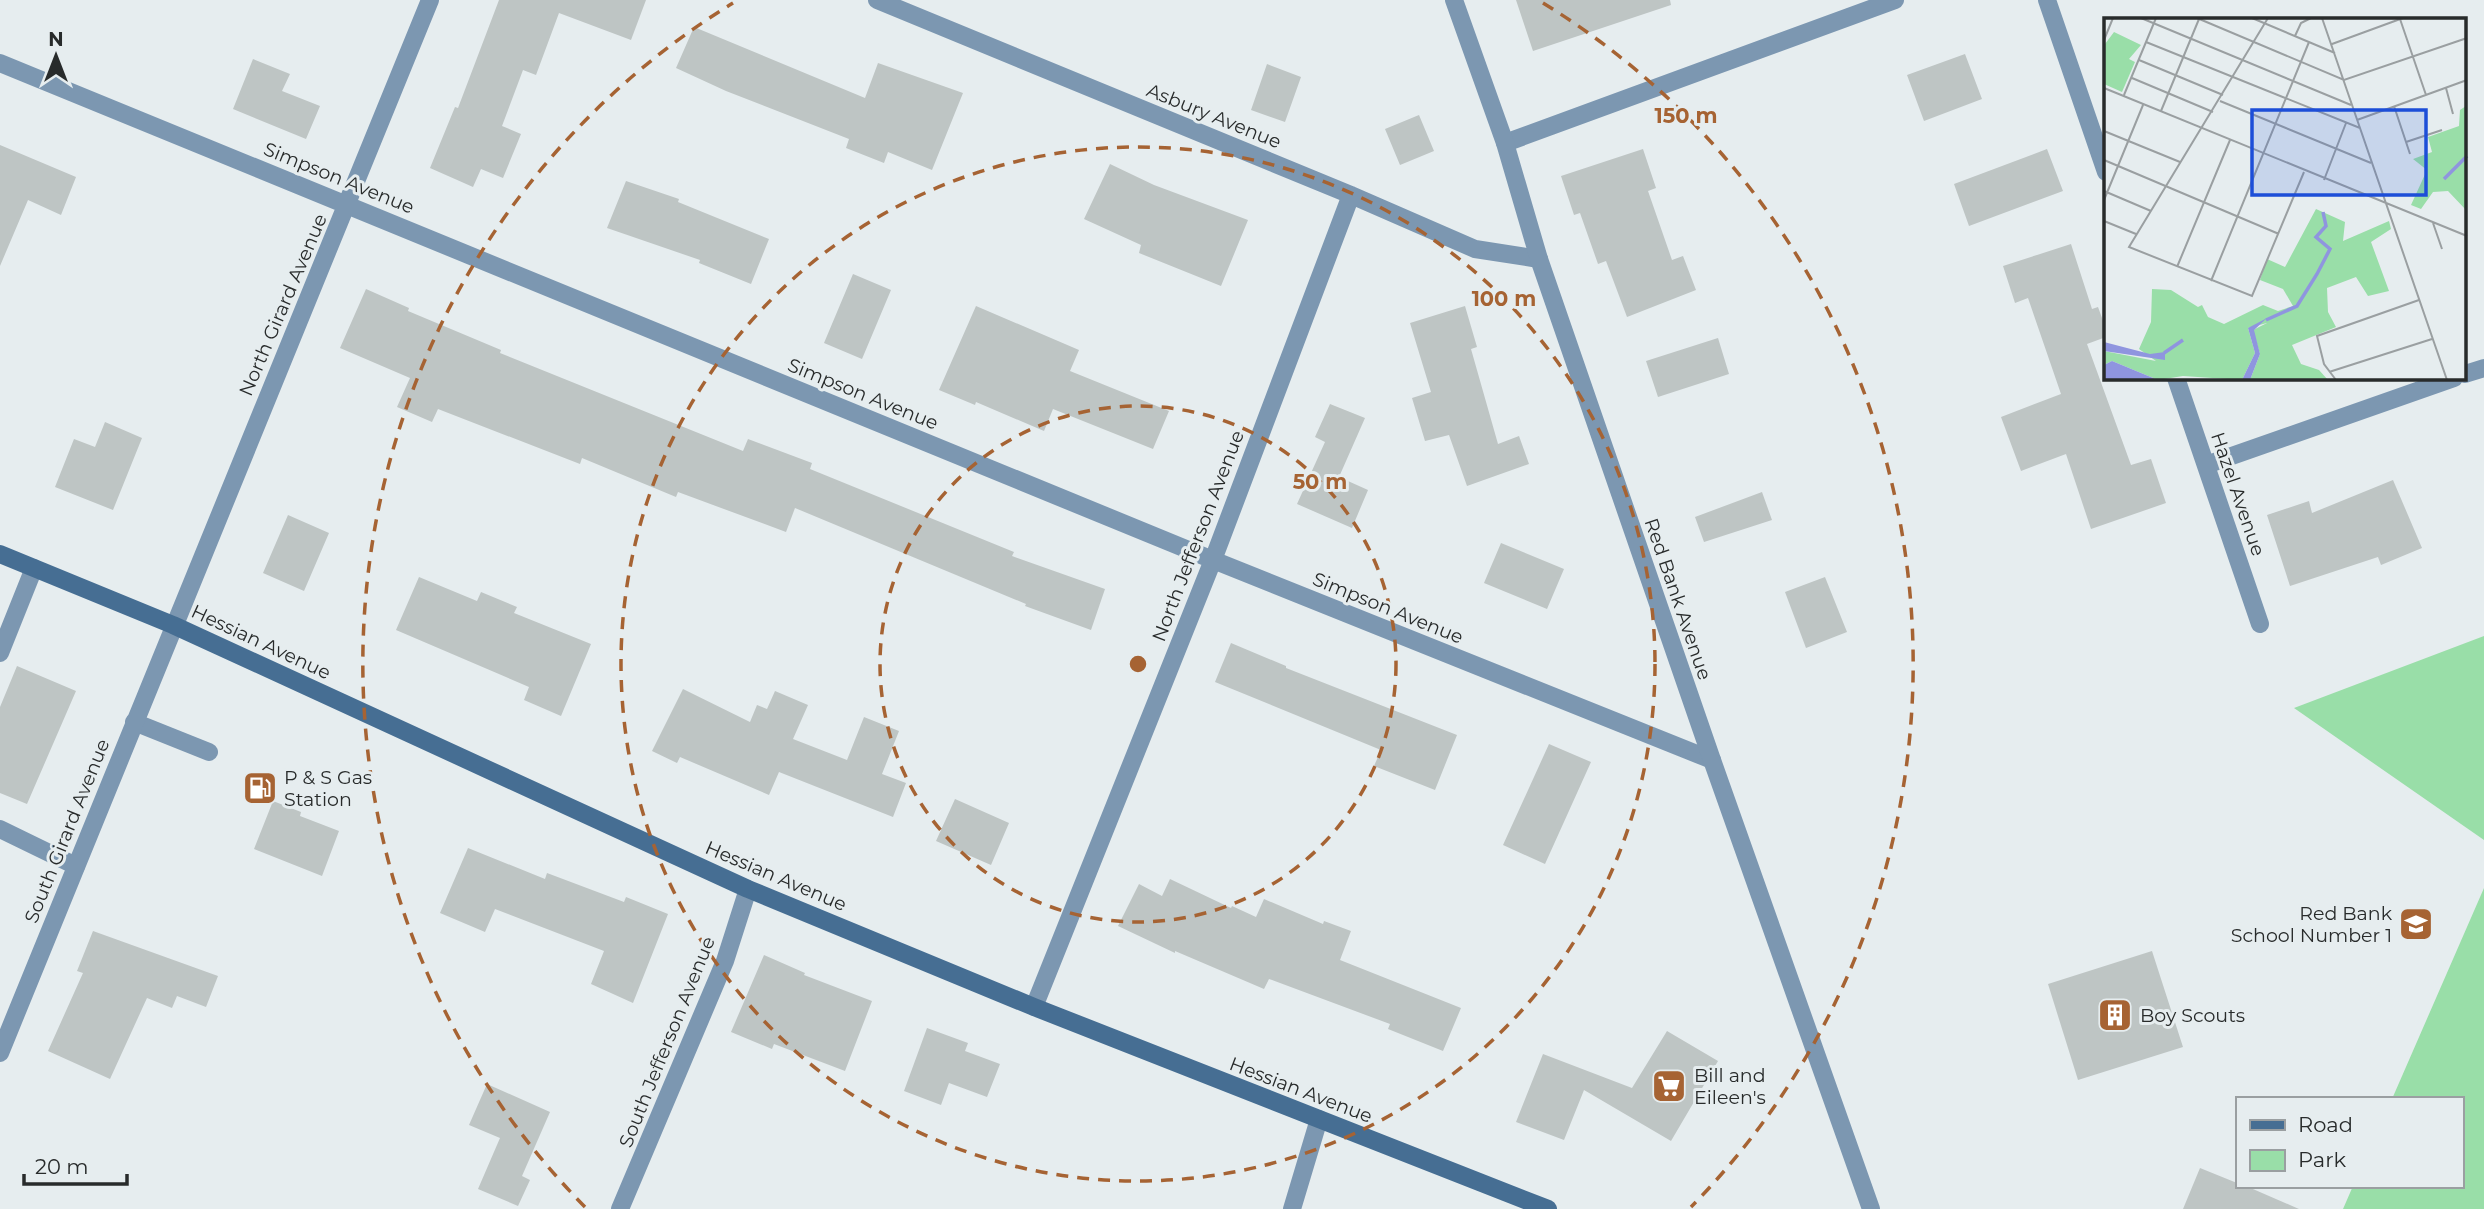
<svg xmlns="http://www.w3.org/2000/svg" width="2484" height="1209" font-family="Montserrat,sans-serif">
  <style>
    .green { fill: #99dea8 }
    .building { fill: #bec5c4 }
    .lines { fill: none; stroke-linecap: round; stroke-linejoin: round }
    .service { stroke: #7c97b1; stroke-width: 18 }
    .minor { stroke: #7c97b1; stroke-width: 18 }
    .tertiary { stroke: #7c97b1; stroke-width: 18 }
    .secondary { stroke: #466e93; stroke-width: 18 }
    .ring { fill: none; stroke: #a66333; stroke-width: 3.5; stroke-dasharray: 12 9 }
    .labels { text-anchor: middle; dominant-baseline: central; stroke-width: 6; stroke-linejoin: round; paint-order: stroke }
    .street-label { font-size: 19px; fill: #282b2b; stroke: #e6edef }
    .poi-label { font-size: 19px; fill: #282b2b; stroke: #e6edef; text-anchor: start }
    .inset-river { fill: none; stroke: #8f95df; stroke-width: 3.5 }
    .inset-road { fill: none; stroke: #9a9fa1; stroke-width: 2 }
    .view { fill: #1d4ed8; fill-opacity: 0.15; stroke: #1d4ed8; stroke-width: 3.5 }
    .inset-edge { fill: none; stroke: #282b2b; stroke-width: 3.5 }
    .centre { fill: #a66333; stroke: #e6edef; stroke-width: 3.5 }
    .ring-label { font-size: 21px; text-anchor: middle; font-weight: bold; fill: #a66333; stroke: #e6edef; stroke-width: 6; stroke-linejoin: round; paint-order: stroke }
  </style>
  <rect width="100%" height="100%" fill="#e6edef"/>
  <path class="green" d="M2484,636V840L2294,708Z
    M2484,888V1209H2343L2353,1186H2461V1099H2392Z"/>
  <path class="building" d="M499,0H646L631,40L559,13L536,75L523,70L502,126L521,134L503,178L481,169L473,187L430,168L455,107L458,108Z
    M1516,0H1670L1671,5L1533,51Z
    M694,27L865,98L878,63L963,93L932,170L888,152L884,163L846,148L849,139L726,91L676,68Z
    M1965,54L1982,99L1924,121L1907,75Z
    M253,59L290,74L282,91L320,106L306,139L233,109Z
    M1267,64L1301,77L1285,122L1251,110Z
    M1419,115L1434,151L1400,165L1385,129Z
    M0,145L76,177L61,215L28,200L0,266Z
    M1643,149L1656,188L1648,191L1672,260L1683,256L1696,290L1627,317L1606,261L1598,264L1580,213L1574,215L1561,176Z
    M2047,149L2063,191L1969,226L1954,184Z
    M1110,164L1154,185L1248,220L1221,286L1139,253L1141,245L1084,219Z
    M626,181L679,199L678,202L769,239L751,284L699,263L700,260L607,228Z
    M2071,244L2092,309L2098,307L2106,329V337L2087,344L2131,465L2151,459L2166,503L2091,529L2066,454L2021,471L2001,417L2061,394L2028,298L2015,303L2003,266Z
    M853,274L891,290L862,359L824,343Z
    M366,289L409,308L408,311L501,350L500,353L743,451L748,439L812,463L810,469L1014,552L1012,556L1105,589L1091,630L1025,606L1026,604L795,508L786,532L678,492L676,497L582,458L580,464L438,409L432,422L397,407L410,378L340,348Z
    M976,306L1079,350L1070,371L1169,411L1153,449L1053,409L1044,431L976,402L975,405L939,390Z
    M1465,306L1477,347L1471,349L1498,444L1519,436L1529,464L1467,486L1449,435L1425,441L1412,398L1431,392L1410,323Z
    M1718,338L1729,374L1658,397L1646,361Z
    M1330,404L1365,418L1339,477L1368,490L1352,528L1297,504L1325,442L1315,437Z
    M105,422L142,438L113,510L55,487L74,439L95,447Z
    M2393,480L2422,548L2381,565L2378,557L2290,586L2267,515L2309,501L2312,513Z
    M1762,492L1772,520L1704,542L1695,517Z
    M288,515L329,533L304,591L263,573Z
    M1501,543L1564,569L1547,609L1484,583Z
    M419,577L477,601L481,592L517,607L514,613L591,644L561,716L524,700L529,687L396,630Z
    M1825,577L1847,632L1806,648L1785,592Z
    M1231,643L1286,666V668L1457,735L1435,790L1374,766L1381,750L1215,682Z
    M17,666L76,691L27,804L0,793V707Z
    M683,689L750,722L757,705L767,709L775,691L808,705L793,739L847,760L864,717L899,731L882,774L906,783L893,817L779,772L769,795L680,757L677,763L652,751Z
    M1549,744L1591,762L1545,864L1503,845Z
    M955,799L1009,823L991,865L936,841Z
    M273,801L301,812L300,816L339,831L322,876L254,849Z
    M468,848L545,879L547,873L624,902L626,897L668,914L633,1003L591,984L604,951L495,909L485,932L440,913Z
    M1170,879L1231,908L1232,906L1256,917L1264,899L1323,924L1324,921L1351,931L1340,960L1461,1008L1443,1051L1388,1029L1390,1024L1269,979L1264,989L1175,951V953L1118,926L1139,884L1162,896Z
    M93,931L218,976L206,1007L177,996L172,1008L147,998L110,1079L48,1051L83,973L77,971Z
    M2152,951L2183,1047L2078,1080L2048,984Z
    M764,955L805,973L804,975L872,1001L845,1071L774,1044L772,1049L731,1032Z
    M927,1028L968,1043L965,1051L1000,1064L987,1097L949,1083L941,1105L904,1091Z
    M1667,1031L1718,1061L1671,1141L1584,1090L1564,1140L1516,1122L1543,1054L1632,1088Z
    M487,1084L550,1112L522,1176L530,1180L518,1206L478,1189L500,1138L469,1125Z
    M2200,1168L2237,1183V1186H2246L2299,1209H2183Z"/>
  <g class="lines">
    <path class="service" d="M0,653L34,568
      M134,722L209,752
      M0,829L76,866
      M1292,1209L1319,1119"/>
    <path class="minor" d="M877,0L1351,195L1475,249L1539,259
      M2047,0L2106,172
      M0,63L1213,560L1712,760
      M1505,143L1895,0
      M2465,374L2484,368
      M2176,378L2260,624
      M2206,465L2454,378
      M1034,1007L1213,560L1351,195
      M0,1053L430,0
      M620,1209L725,961L748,889"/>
    <path class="tertiary" d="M1454,0L1505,143L1539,259L1712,760L1871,1209"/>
    <path class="secondary" d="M0,554L173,625L748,889L1034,1007L1548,1209"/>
  </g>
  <g class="ring">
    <circle cx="1138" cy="664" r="258"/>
    <circle cx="1138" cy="664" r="517"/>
    <path d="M585 1207A775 775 0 0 1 733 3M1543 3A775 775 0 0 1 1691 1207"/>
  </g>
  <defs>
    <g id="fuel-square" transform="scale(1.75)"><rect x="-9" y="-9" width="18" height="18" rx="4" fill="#a66333" stroke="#e6edef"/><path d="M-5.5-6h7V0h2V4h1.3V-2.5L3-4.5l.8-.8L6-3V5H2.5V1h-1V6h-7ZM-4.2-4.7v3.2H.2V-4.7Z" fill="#fff"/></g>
    <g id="school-square" transform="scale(1.75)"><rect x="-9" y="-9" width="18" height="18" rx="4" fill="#a66333" stroke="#e6edef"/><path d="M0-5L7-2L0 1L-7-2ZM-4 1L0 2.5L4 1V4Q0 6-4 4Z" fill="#fff"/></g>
    <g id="building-square" transform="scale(1.75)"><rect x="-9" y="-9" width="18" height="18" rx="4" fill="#a66333" stroke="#e6edef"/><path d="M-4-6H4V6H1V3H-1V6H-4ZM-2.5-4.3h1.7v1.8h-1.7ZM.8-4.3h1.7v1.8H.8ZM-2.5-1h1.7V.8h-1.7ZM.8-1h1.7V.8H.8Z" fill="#fff"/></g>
    <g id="supermarket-square" transform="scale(1.75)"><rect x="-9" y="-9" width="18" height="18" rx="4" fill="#a66333" stroke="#e6edef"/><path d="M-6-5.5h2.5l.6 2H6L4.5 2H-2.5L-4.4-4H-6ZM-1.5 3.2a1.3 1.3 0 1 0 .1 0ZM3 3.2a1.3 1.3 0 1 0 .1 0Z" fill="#fff"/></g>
  </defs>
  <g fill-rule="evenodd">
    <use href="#fuel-square" x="260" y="788"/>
    <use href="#school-square" x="2416" y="924"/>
    <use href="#building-square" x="2115" y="1015"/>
    <use href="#supermarket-square" x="1669" y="1086"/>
  </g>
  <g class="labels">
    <g class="street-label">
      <text transform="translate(1214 116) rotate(22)">Asbury Avenue</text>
      <text transform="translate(339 178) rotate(22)">Simpson Avenue</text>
      <text transform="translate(283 305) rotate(-67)">North Girard Avenue</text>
      <text transform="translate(863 394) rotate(22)">Simpson Avenue</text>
      <text transform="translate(2238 494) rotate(71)">Hazel Avenue</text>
      <text transform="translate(1198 536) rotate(-69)">North Jefferson Avenue</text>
      <text transform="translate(1678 599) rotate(71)">Red Bank Avenue</text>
      <text transform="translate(1388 608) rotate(22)">Simpson Avenue</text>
      <text transform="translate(261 642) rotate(25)">Hessian Avenue</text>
      <text transform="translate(67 831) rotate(-68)">South Girard Avenue</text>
      <text transform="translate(776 876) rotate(23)">Hessian Avenue</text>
      <text transform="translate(667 1042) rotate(-68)">South Jefferson Avenue</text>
      <text transform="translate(1301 1090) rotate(21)">Hessian Avenue</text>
    </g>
    <g class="poi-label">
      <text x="284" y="777">P &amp; S Gas<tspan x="284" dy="22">Station</tspan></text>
      <text x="2392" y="913" text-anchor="end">Red Bank<tspan x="2392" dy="22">School Number 1</tspan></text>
      <text x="2140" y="1015">Boy Scouts</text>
      <text x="1694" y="1075">Bill and<tspan x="1694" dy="22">Eileen's</tspan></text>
    </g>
  </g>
  <g transform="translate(2104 18)">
    <rect width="362" height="362" fill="#e6edef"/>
    <path d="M10,14L37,27L25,41L31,44L18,74L0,66L1,26ZM362,88V192L344,173L329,174L317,191L307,187L323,152L309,141L328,134L324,119L355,108L356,92ZM212,191L241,204L239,223L285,203L287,211L267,224L285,273L264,278L252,259L223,270L224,294L232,309L188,327L197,346L215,352L224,362H146L156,336L149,312L163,305L144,310L151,335L138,362L79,358L54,362L8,343L0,347V333L52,343L35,331L47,304L48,271L67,272L94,289L98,287L104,299L120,306L159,287L174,293L189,288L179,271L156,262L163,241L181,249Z" fill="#99dea8"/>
    <path d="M163,300L150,312L156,336L146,362H138L151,335L144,310ZM0,324L46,336L61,334V342L0,333ZM8,343L54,362H0V347Z" fill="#8f95df"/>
    <path class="inset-river" d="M340,161L363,138M162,302L193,288L213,256L226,231L212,219L222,208L219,194M60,335L79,322"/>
    <path class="inset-road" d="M37,0L247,87M93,0L240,62L363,20M148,0L231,35M164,0L25,229L148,278L200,154M218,0L343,362M296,1L322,77M191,18L197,5L207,0M0,22L9,0M42,24L256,110M228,26L299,0M35,42L119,77M28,60L109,94M0,70L363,218M342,70L349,96M20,77L52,0M116,83L267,145M290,88L306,136M57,93L95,1M253,102L363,62M0,113L76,144M302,124L338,112M0,142L175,216M220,162L242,105M0,173L47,193M0,182L39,87M0,203L32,216M329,205L338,231M73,249L126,122M107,263L205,24M225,354L328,321M232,362L220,346L213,318L315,282"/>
    <path class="view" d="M148,92H322V177H148Z"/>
    <rect width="362" height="362" class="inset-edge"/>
  </g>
  <circle cx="1138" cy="664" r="10" class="centre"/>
  <g class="ring-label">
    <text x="1686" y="123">150 m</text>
    <text x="1504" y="306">100 m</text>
    <text x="1320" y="489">50 m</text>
  </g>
  <rect x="2236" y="1097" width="228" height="91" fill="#e6edef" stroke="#9a9fa1" stroke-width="2"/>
  <rect x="2250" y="1120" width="35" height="10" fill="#466e93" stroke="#9a9fa1" stroke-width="2"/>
  <text x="2298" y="1132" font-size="21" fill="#282b2b">Road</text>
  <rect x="2250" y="1150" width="35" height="21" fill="#99dea8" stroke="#9a9fa1" stroke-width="2"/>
  <text x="2298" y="1167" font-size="21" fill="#282b2b">Park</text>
  <g transform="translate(56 56)" stroke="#e6edef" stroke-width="5" paint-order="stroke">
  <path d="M0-5L12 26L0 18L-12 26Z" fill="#282b2b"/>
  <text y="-10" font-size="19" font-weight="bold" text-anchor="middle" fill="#282b2b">N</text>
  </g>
  <path d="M24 1174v10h103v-10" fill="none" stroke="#282b2b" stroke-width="3.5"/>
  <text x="35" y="1174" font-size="21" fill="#282b2b" stroke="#e6edef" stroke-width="5" paint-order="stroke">20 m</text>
</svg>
